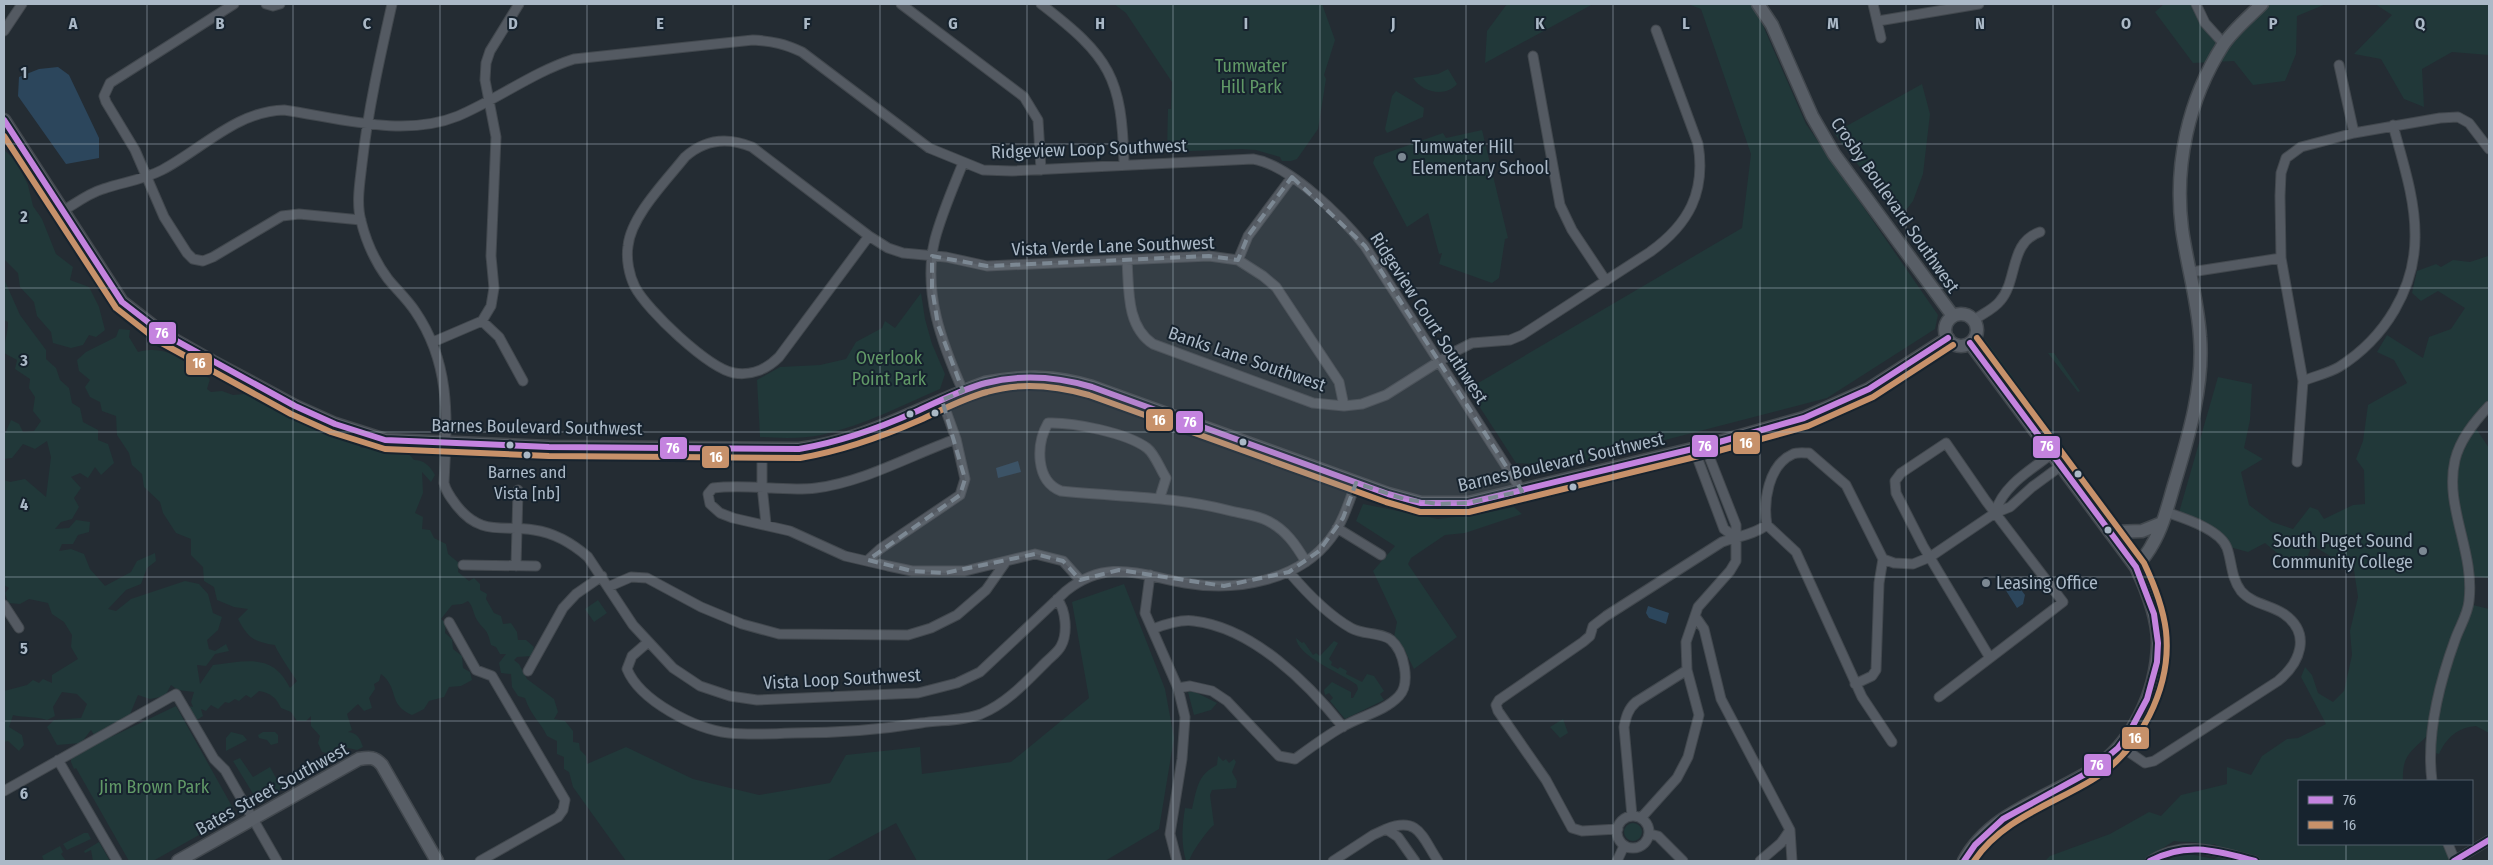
<svg xmlns="http://www.w3.org/2000/svg" width="2493" height="865" font-family="'Fira Sans Condensed',sans-serif">
  <style>
    .green { fill: #213839 }
    .water { fill: #2c465c }
    .lines { fill: none; stroke-linecap: round; stroke-linejoin: round }
    .street-casing { stroke: #42484e; stroke-width: 11 }
    .secondary-casing { stroke: #42484e; stroke-width: 15 }
    .street { stroke: #545a62; stroke-width: 9 }
    .secondary { stroke: #585e66; stroke-width: 12 }
    .bus-1-casing { stroke: #17232e; stroke-width: 10 }
    .bus-2-casing { stroke: #17232e; stroke-width: 10 }
    .bus-1 { stroke: #c483df; stroke-width: 6 }
    .bus-2 { stroke: #c7916a; stroke-width: 6 }
    .marked { fill: #7c8893; fill-opacity: 0.2; stroke: #7c8893; stroke-width: 4; stroke-dasharray: 10 6; stroke-linejoin: round }
    .grid { fill: none; stroke: #abb9c7; stroke-width: 1; stroke-opacity: 0.55 }
    .poi-dot { fill: #7c8893; stroke: #17232e; stroke-width: 2 }
    .bus-dot { fill: #abb9c7; stroke: #17232e; stroke-width: 2 }
    .labels { text-anchor: middle; dominant-baseline: central; stroke-width: 4; stroke-linejoin: round; paint-order: stroke }
    .bus-label { font-size: 17px; fill: #abb9c7; stroke: #17232e }
    .park-label { font-size: 18px; fill: #619967; stroke: #17232e }
    .poi-label { font-size: 18px; fill: #abb9c7; stroke: #17232e; text-anchor: start }
    .street-label { font-size: 18px; fill: #abb9c7; stroke: #17232e }
    .grid-label { font-size: 16px; text-anchor: middle; font-weight: bold; fill: #abb9c7; stroke: #17232e; stroke-width: 4; stroke-linejoin: round; paint-order: stroke }
    .line-badge { stroke: #17232e; stroke-width: 2 }
    .badge-label { font-size: 14px; text-anchor: middle; font-weight: bold; fill: #fff }
  </style>
  <rect width="100%" height="100%" fill="#242c33"/>
  <path class="green" d="M1114,4H1322L1335,40L1324,75L1326,79L1318,129L1297,159L1291,161H1282L1280,157L1256,150L1242,149L1167,152L1168,109H1171L1172,82L1126,13Z
    M1507,4H1593L1485,63L1487,31Z
    M1688,4L1754,5L1806,124L1938,315L1935,329L1827,398L1549,470L1537,464L1516,463L1468,389L1742,228L1751,154L1701,9Z
    M2164,4H2196L2224,43L2262,4H2326L2297,16L2296,54L2285,81L2253,85L2234,61L2193,63L2155,12Z
    M2375,4H2489V55L2452,52L2422,69L2424,107L2404,99L2381,59L2354,54L2392,15Z
    M1448,69L1457,84C1445,98 1422,92 1413,78L1438,74Z
    M1922,84L1930,114L1923,174L1913,201L1899,219L1834,133Z
    M1396,91L1424,108L1423,117L1387,133L1385,129L1392,96Z
    M1482,130L1508,238L1505,239L1499,278L1492,283L1439,264L1442,253L1439,254L1428,213L1407,227L1373,163L1375,157L1443,133L1446,138Z
    M4,150L16,161L28,185L33,206L42,219L56,254L73,267L70,280L89,287L99,307L105,330L96,337L89,335L83,345L71,348L53,343L51,332L37,316L34,302L20,287L18,273L4,259Z
    M2489,247V406L2473,424L2489,448V578L2471,576L2469,604L2489,609V733L2476,726C2457,728 2447,737 2439,754L2425,750L2426,737C2409,753 2402,757 2403,781H2299V844H2448L2455,861H2167L2180,852L2214,859L2225,854L2215,844L2208,846C2197,840 2186,843 2174,841L2142,861H2045L2050,856L2110,834L2149,812L2161,816L2181,795L2227,784V767L2251,775L2262,756L2287,739L2298,738L2326,724L2301,677L2305,667L2312,675L2318,693L2333,702L2344,691L2352,655L2350,631L2358,597L2352,557L2330,556L2312,545L2307,558L2282,557L2265,543L2248,552L2226,546L2219,536L2178,516L2218,377L2252,384L2250,420L2244,448L2263,459L2241,472L2249,505L2272,522L2293,529L2310,507L2318,510L2324,519L2353,505L2365,504L2364,470L2356,459L2363,441L2368,405L2407,383L2394,360L2377,352L2387,335L2423,358L2429,337L2451,329L2465,308L2438,291L2421,301L2412,293L2417,271L2436,264L2441,267L2453,260L2470,262L2488,256Z
    M4,279L20,315L46,350V359L56,368L60,380L69,388L72,403L80,408L83,422L98,430V440L108,444L114,463L101,475L95,467L88,478L80,473L71,477L81,488L74,498L79,507L72,519L61,522L55,529L69,528L76,520L90,522L89,532L78,535L73,544H62L59,551L71,549L84,554L90,569L105,586L131,572L137,561L155,553L156,561L147,568L141,584L126,590L108,609L116,611L131,599L185,581L199,584L208,594L213,613L222,617L218,630L207,640L209,649L215,651L226,644L229,651L215,654L206,666L197,665L200,684L213,665C248,661 273,653 290,688L297,681C293,675 276,650 275,645C254,642 248,638 238,619L248,609L234,607L217,600L214,587L204,581L203,567L191,555V539L176,533L163,513L160,502L144,487L142,474L132,465L129,453L117,435L116,416L102,411L100,402L90,397L85,387L90,380L79,371L77,360L86,352L116,337L119,329L130,330L129,337L138,352C171,344 183,363 210,379L207,389L211,392L222,391L233,395L256,393C266,400 276,401 285,409H297L304,416L310,428L327,429L338,436L352,435L361,448L375,447L389,453L397,449L409,454L414,460C424,460 430,466 435,475L431,482L422,472L423,493L415,513L423,517L422,529L430,530L434,538L446,544L448,554L459,563L458,572L469,581L474,578L480,584V590L487,594L486,599L494,613L501,616L503,624L511,623L517,632L518,640H526L534,647L532,656L517,657L514,660L519,664L527,679L554,699L558,712L554,719L565,721L573,731V742L579,743L580,750L586,756L587,764L626,747L693,779L759,795L830,783L846,755L920,747L922,774L1011,762L1089,698L1072,602L1124,584L1165,689L1174,738L1159,829L1105,861H917L896,823L826,861H626L573,787L569,772L564,769V757L557,754V741L547,736C540,721 531,716 525,698L518,696L512,687L511,674L501,673L499,663L506,654H500L496,647L491,645C487,627 485,632 477,620C473,613 473,606 468,601L462,604L452,605L441,619L446,623L445,633L452,639L453,649L462,656L463,668L470,672L472,680L461,686L449,687L444,697L429,701L424,709L412,715C387,704 400,689 381,674L379,681L374,684L375,689L369,698L372,708L364,711L358,704L347,714L352,730L348,732C357,733 360,738 363,747L357,750L339,746L337,752L331,754L322,752L318,743L320,736L311,726V716L306,721H297L291,712L281,708C276,697 270,693 259,691L251,698L246,695L239,701L235,699L229,703L225,702L218,709L211,705L206,711L201,709L203,716L194,722L188,715L189,706L193,707L191,702L194,692L178,690L171,685L165,696L150,699L138,695L126,724H116L111,737L176,706L234,810L231,817L153,861H129L76,768L74,769L71,762V757L99,743L91,730L81,743L57,745L47,727L54,720L81,718L87,704L77,694L62,692L53,707L55,716L47,720C35,716 25,718 13,715L9,727L22,735L24,745L19,751L8,741L4,742V691L27,685L33,680L39,683L43,679L52,683V675L78,659L71,647L72,635L64,622L52,614L48,603L29,599L20,604L8,603L5,593L9,588L4,585V480L10,482L25,479L46,497L51,457L47,441L35,449L23,444L12,458L4,459V436L11,420L19,424L23,432L34,431L41,421L33,411L35,397L29,388L30,379L15,369L17,360L4,353C4,342 8,333 8,322L4,320Z
    M921,293L925,319L932,344L945,374L940,389C902,405 863,426 821,435C801,439 780,438 760,437L757,380L780,367L820,365L846,359L856,342L882,328L885,321L895,328Z
    M1985,339L2071,456L2063,448L1985,343Z
    M2054,353L2080,391L2078,392L2048,353Z
    M1363,504L1438,519L1480,514L1514,507L1522,514L1465,533L1445,535L1411,558L1408,564L1457,637L1414,669L1404,649L1394,637L1397,622L1373,571L1395,546L1356,521Z
    M598,600L607,613L594,622L585,609Z
    M1296,638L1302,643L1304,642L1313,655L1316,653L1320,656L1334,641L1338,643L1329,659L1332,662L1331,665L1338,669L1340,667L1347,671L1346,674L1362,682L1367,674L1374,676L1384,691L1380,694L1384,700L1345,719L1330,701L1333,698L1329,693L1325,695L1324,690L1332,682L1351,692V698H1353L1358,689L1357,685C1343,674 1297,656 1296,638Z
    M1193,691L1217,703L1211,710L1194,715L1188,692Z
    M1563,719L1568,733L1560,738L1550,727Z
    M231,732L243,735L247,740L226,751V738Z
    M263,732H275L278,735V743L271,745L267,740L259,738L258,735Z
    M1218,756L1223,761L1226,759L1229,763L1234,759L1236,762L1232,772L1237,781L1236,788L1212,790L1210,795L1214,825C1208,829 1192,852 1190,859L1186,861C1181,843 1182,827 1185,808L1192,809C1197,789 1197,775 1217,765Z
    M240,758L253,777L270,767L276,778H281L286,787L262,800H257L233,761Z
    M1624 832a9 9 0 1 1 18 0a9 9 0 1 1-18 0Z
    M84,833H88L91,839L67,850L63,844Z
    M99,842L110,861H93L91,850L85,853L84,851Z
    M60,846L63,852L61,854L66,861H44L42,856Z"/>
  <path class="water" d="M58,67L69,75L99,138V158L66,164L18,96L19,77L39,69Z
    M1018,461L1021,472L998,478L996,468Z
    M2010,586L2019,587L2025,595L2023,604L2017,608L2005,589Z
    M1648,606L1669,613L1666,624L1649,618L1646,613Z"/>
  <g class="lines">
    <g class="street-casing">
      <path id="street" d="M234,4L110,83L104,96L106,102L135,150L164,217L187,253L193,259L203,261L213,257L282,216L299,214L361,220
        M266,4L273,6L280,4
        M392,4C380,57 368,110 362,164C360,182 356,203 361,221C366,241 376,263 388,279C397,290 407,299 415,311C452,365 447,420 444,483C446,492 451,498 457,506C481,536 501,525 534,530C555,533 572,543 588,557L633,625L673,668L700,686L730,696L757,700L918,693L957,683L980,672L1066,591C1108,558 1139,575 1185,583C1236,592 1299,581 1331,538C1343,522 1349,502 1356,483
        M901,4L1024,97L1038,120L1041,170
        M1041,4C1110,57 1122,77 1124,164
        M1873,4L1881,38
        M2196,4L2205,23L2224,44
        M1878,21L1979,4
        M4,31L22,4
        M1533,56L1560,205L1572,230L1606,281
        M2339,65L2354,133
        M963,163C953,188 942,213 935,239C922,291 942,344 963,391
        M63,211C76,203 89,193 103,189C123,182 143,180 162,170C202,149 237,111 284,110C339,118 404,138 458,116C498,99 533,72 574,59L753,40C772,41 785,44 802,52L929,148L983,170L1012,171L1253,159C1290,165 1342,217 1365,246L1522,491
        M869,236L779,357C767,369 751,376 734,373C708,368 647,310 635,287C629,275 626,259 628,246C631,216 666,181 685,157C705,139 728,137 752,147L869,236L888,248L903,253L946,257L987,266L1209,256L1238,260L1263,276L1276,287L1339,382L1344,406
        M1127,260C1129,289 1126,326 1153,344L1313,403L1344,406L1362,404L1386,395L1454,352L1472,343L1510,340L1522,335L1650,252C1689,224 1706,192 1698,144L1656,30
        M1238,260L1248,236L1292,177
        M2191,272L2281,258
        M1974,320C1982,314 1994,309 2000,301C2018,281 2009,242 2040,232
        M482,321L499,337L523,381
        M433,342L482,321L491,306L494,288L491,256L496,137L485,80L486,63L490,51L519,4
        M2303,381C2315,376 2329,373 2339,367C2385,338 2416,288 2415,234C2415,197 2402,160 2393,125
        M956,439C911,455 864,482 816,488C782,492 748,483 713,488L708,494L710,504L720,513L733,518L790,531L845,556L888,566L912,571H965L1035,554L1063,561L1080,580
        M762,449V486L766,524
        M1694,449L1724,529L1735,537
        M2297,462L2303,381L2281,258L2280,196L2281,173L2286,158L2301,147L2354,133L2440,118L2458,117L2469,123L2489,149
        M1160,497L1166,478C1160,469 1155,454 1147,448C1127,433 1073,422 1048,423C1036,444 1035,481 1061,491C1118,497 1175,496 1231,511C1243,514 1257,515 1268,521C1286,530 1296,545 1306,562
        M1995,513C2003,485 2031,470 2053,453
        M1767,525C1763,502 1768,465 1793,454C1797,452 1805,453 1809,453L1846,485L1883,559L1894,563L1913,564L1930,557L1995,513L2010,507L2032,487L2062,465
        M1337,528L1381,555
        M868,560L880,549L960,495L965,479L956,439L942,400
        M463,565L536,566
        M516,566L518,490
        M1150,575L1145,613L1178,688L1185,717L1182,759L1170,834L1177,861
        M608,587L631,577L647,578L701,607L742,624L779,634L908,635L931,628L957,615L986,590L1005,563
        M4,605L19,628
        M1695,616L1704,629L1721,699L1790,830L1792,861
        M449,622L476,670L492,676L565,800L563,810L558,817L480,861
        M1153,629C1166,624 1181,619 1194,621C1253,628 1308,683 1343,727
        M647,643L632,656L627,669C640,701 695,729 729,733C750,735 772,734 793,733C837,733 879,730 921,723C941,720 963,721 981,714C1007,703 1026,682 1046,662C1051,657 1058,652 1061,646C1068,633 1066,610 1057,599
        M528,671L563,608L576,594L602,576
        M1855,684L1872,676L1876,670L1879,583L1883,559
        M1178,688L1190,686L1212,691L1227,701L1279,756L1295,759C1310,748 1326,736 1342,727C1360,716 1384,712 1399,696C1411,683 1404,651 1391,640C1381,632 1363,635 1351,628C1328,615 1306,592 1289,572
        M1939,697L2063,602L1986,501L1946,443L1901,473L1895,481L1896,493L1923,546L1990,658
        M2120,746L2145,763L2154,761L2278,681C2300,663 2312,634 2284,614C2271,605 2252,604 2241,591C2231,578 2232,562 2227,548C2220,529 2183,518 2166,512
        M58,760L117,861
        M2432,781C2426,735 2439,684 2455,640C2459,628 2468,614 2469,601C2475,551 2444,507 2455,460C2460,439 2475,421 2489,406
        M4,791L176,694L214,759L225,770L277,861
        M1617 832a16 16 0 1 1 32 0a16 16 0 1 1-32 0Z
        M1632,816L1624,727C1626,717 1628,709 1636,702L1687,670
        M1641,818L1677,778L1688,757L1699,715L1687,670L1686,642L1698,607L1730,571L1736,561V525L1705,446
        M1618,829L1582,831L1572,828L1546,780L1498,711L1496,705L1499,700L1583,642L1590,636L1593,626L1606,616L1722,542C1738,536 1753,535 1767,525L1796,552L1862,697L1892,742
        M1650,834L1658,836L1683,861
        M2448,844L2455,861
        M1333,861L1373,835L1386,829
        M1415,861L1398,837L1386,829C1419,816 1422,837 1438,861
        M1617,861L1624,846
        M1760,861L1781,843L1790,830
        M2150,861C2184,838 2219,852 2255,861
        M2454,861L2489,840"/>
    </g>
    <g class="secondary-casing">
      <path id="secondary" d="M1758,4L1772,25L1812,116L1834,154L1953,316
        M4,120L122,302L162,333L213,362L295,406L335,424L385,440L549,447L799,449C866,441 923,405 985,383C1023,376 1055,375 1092,387L1388,494L1421,503H1468L1705,446L1804,418L1869,389L1948,338
        M1945 330a16 16 0 1 1 32 0a16 16 0 1 1-32 0Z
        M2112,532L2142,531L2162,523
        M2136,567C2142,560 2148,553 2152,545C2163,527 2168,505 2174,485C2188,438 2204,387 2200,337C2198,301 2187,265 2182,229C2174,165 2188,100 2223,45C2233,30 2249,17 2262,4
        M178,861L359,759C370,757 375,757 382,765L437,861
        M1964,861C1989,814 2045,799 2089,772C2132,746 2157,693 2158,643C2158,617 2147,590 2136,567L1970,343"/>
    </g>
    <use href="#street" class="street"/>
    <use href="#secondary" class="secondary"/>
    <g class="bus-1-casing">
      <path id="bus-1" d="M4,120L122,302L162,333L295,406L335,424L385,440L549,447L799,449C840,442 877,429 915,412C938,402 962,389 986,383C1021,374 1058,377 1092,387L1388,494L1421,503H1468L1705,446L1804,418L1869,389L1948,338
        M1964,861L1975,845L2003,819L2089,772L2118,748L2129,733L2147,699L2157,662L2158,643L2154,614L2136,567L1970,343
        M2150,861C2187,841 2217,851 2255,861
        M2454,861L2489,840"/>
    </g>
    <g class="bus-2-casing">
      <path id="bus-2" d="M4,136L116,308L158,341L291,414L331,432L385,449L549,456L800,458C842,451 881,437 920,420C942,410 964,398 987,392C1020,382 1057,386 1089,395L1386,502L1420,512H1469L1707,454L1808,426L1873,397L1953,345
        M1974,861C2002,819 2051,805 2092,780C2140,751 2172,687 2166,631C2163,607 2154,584 2144,563L1977,338"/>
    </g>
    <use href="#bus-1" class="bus-1"/>
    <use href="#bus-2" class="bus-2"/>
  </g>
  <path class="marked" d="M1292,177L1365,246L1522,491L1468,503L1438,504L1404,499L1356,483L1343,518L1319,551L1289,572L1224,586L1119,570L1080,580L1063,561L1035,554L945,573L912,571L868,560L960,495L965,479L942,400L963,391L938,325L932,288V256L987,266L1209,256L1238,260L1248,236Z"/>
  <path class="grid" d="M147,4V861M293,4V861M440,4V861M587,4V861M733,4V861M880,4V861M1027,4V861M1173,4V861M1320,4V861M1466,4V861M1613,4V861M1760,4V861M1906,4V861M2053,4V861M2200,4V861M2346,4V781M4,144H2489M4,288H2489M4,432H2489M4,577H2489M4,721H2489M2346,844V861"/>
  <g class="poi-dot">
    <circle cx="1402" cy="157" r="5"/>
    <circle cx="2423" cy="551" r="5"/>
    <circle cx="1986" cy="583" r="5"/>
  </g>
  <g class="bus-dot">
    <circle cx="935" cy="413" r="4.5"/>
    <circle cx="910" cy="414" r="4.5"/>
    <circle cx="1243" cy="442" r="4.5"/>
    <circle cx="510" cy="445" r="4.5"/>
    <circle cx="527" cy="455" r="4.5"/>
    <circle cx="2078" cy="474" r="4.5"/>
    <circle cx="1573" cy="487" r="4.5"/>
    <circle cx="2108" cy="530" r="4.5"/>
  </g>
  <g class="labels">
    <g class="bus-label">
      <text x="527" y="472">Barnes and<tspan x="527" dy="21">Vista [nb]</tspan></text>
    </g>
    <g class="park-label">
      <text x="1251" y="66">Tumwater<tspan x="1251" dy="21">Hill Park</tspan></text>
      <text x="889" y="358">Overlook<tspan x="889" dy="21">Point Park</tspan></text>
      <text x="154" y="787">Jim Brown Park</text>
    </g>
    <g class="poi-label">
      <text x="1412" y="147">Tumwater Hill<tspan x="1412" dy="21">Elementary School</tspan></text>
      <text x="2413" y="541" text-anchor="end">South Puget Sound<tspan x="2413" dy="21">Community College</tspan></text>
      <text x="1996" y="583">Leasing Office</text>
    </g>
    <g class="street-label">
      <text transform="translate(1089 149) rotate(-2)">Ridgeview Loop Southwest</text>
      <text transform="translate(1895 205) rotate(55)">Crosby Boulevard Southwest</text>
      <text transform="translate(1113 246) rotate(-2)">Vista Verde Lane Southwest</text>
      <text transform="translate(1429 318) rotate(57)">Ridgeview Court Southwest</text>
      <text transform="translate(1247 359) rotate(19)">Banks Lane Southwest</text>
      <text transform="translate(537 427) rotate(1)">Barnes Boulevard Southwest</text>
      <text transform="translate(1561 462) rotate(-13)">Barnes Boulevard Southwest</text>
      <text transform="translate(842 679) rotate(-3)">Vista Loop Southwest</text>
      <text transform="translate(272 789) rotate(-29)">Bates Street Southwest</text>
    </g>
  </g>
  <g class="grid-label">
    <text x="73" y="29">A</text>
    <text x="220" y="29">B</text>
    <text x="367" y="29">C</text>
    <text x="513" y="29">D</text>
    <text x="660" y="29">E</text>
    <text x="807" y="29">F</text>
    <text x="953" y="29">G</text>
    <text x="1100" y="29">H</text>
    <text x="1246" y="29">I</text>
    <text x="1393" y="29">J</text>
    <text x="1540" y="29">K</text>
    <text x="1686" y="29">L</text>
    <text x="1833" y="29">M</text>
    <text x="1980" y="29">N</text>
    <text x="2126" y="29">O</text>
    <text x="2273" y="29">P</text>
    <text x="2420" y="29">Q</text>
    <text x="24" y="78">1</text>
    <text x="24" y="222">2</text>
    <text x="24" y="366">3</text>
    <text x="24" y="510">4</text>
    <text x="24" y="654">5</text>
    <text x="24" y="799">6</text>
  </g>
  <g class="line-badge">
    <rect x="148" y="321" width="29" height="24" rx="5" fill="#c483df"/>
    <rect x="185" y="352" width="28" height="24" rx="5" fill="#c7916a"/>
    <rect x="1145" y="408" width="29" height="24" rx="5" fill="#c7916a"/>
    <rect x="1175" y="410" width="29" height="24" rx="5" fill="#c483df"/>
    <rect x="1732" y="431" width="29" height="24" rx="5" fill="#c7916a"/>
    <rect x="1691" y="434" width="28" height="24" rx="5" fill="#c483df"/>
    <rect x="2032" y="435" width="29" height="24" rx="5" fill="#c483df"/>
    <rect x="659" y="436" width="29" height="24" rx="5" fill="#c483df"/>
    <rect x="701" y="445" width="29" height="24" rx="5" fill="#c7916a"/>
    <rect x="2121" y="726" width="29" height="24" rx="5" fill="#c7916a"/>
    <rect x="2083" y="753" width="29" height="24" rx="5" fill="#c483df"/>
  </g>
  <g class="badge-label">
    <text x="162" y="338">76</text>
    <text x="199" y="368">16</text>
    <text x="1159" y="425">16</text>
    <text x="1190" y="427">76</text>
    <text x="1746" y="448">16</text>
    <text x="1705" y="451">76</text>
    <text x="2047" y="451">76</text>
    <text x="673" y="453">76</text>
    <text x="716" y="462">16</text>
    <text x="2135" y="743">16</text>
    <text x="2097" y="770">76</text>
  </g>
  <rect width="2493" height="865" fill="none" stroke="#abb9c7" stroke-width="10"/>
  <rect x="2298" y="780" width="175" height="65" fill="#17232e" stroke="#525f6b"/>
  <rect x="2308" y="796" width="25" height="8" fill="#c483df" stroke="#525f6b"/>
  <text x="2343" y="805" font-size="15" fill="#abb9c7">76</text>
  <rect x="2308" y="821" width="25" height="8" fill="#c7916a" stroke="#525f6b"/>
  <text x="2343" y="830" font-size="15" fill="#abb9c7">16</text>
</svg>
